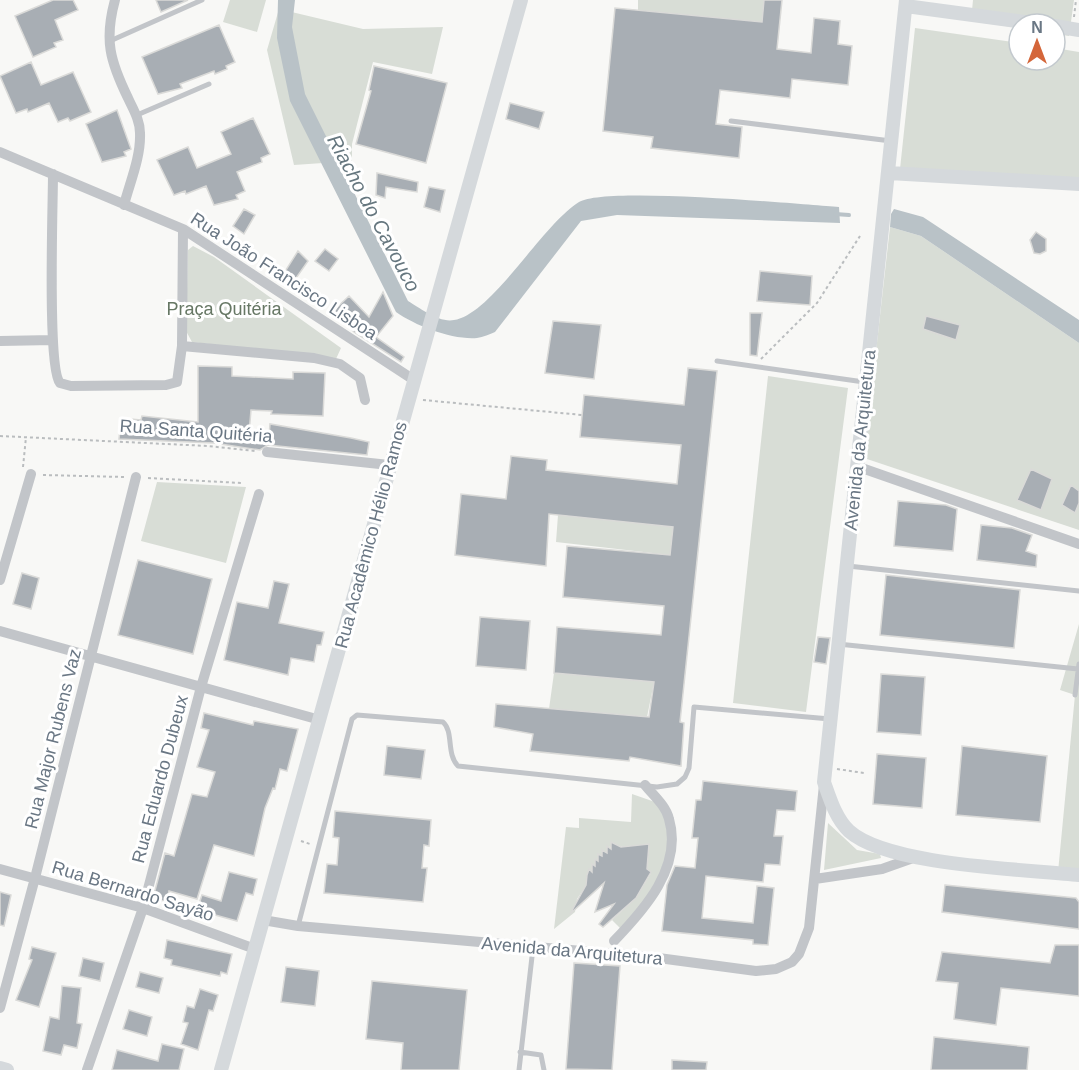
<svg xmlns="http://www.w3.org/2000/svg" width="1079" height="1070" font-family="Helvetica,sans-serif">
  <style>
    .green { fill: #d8ddd6 }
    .water { fill: #b9c2c7 }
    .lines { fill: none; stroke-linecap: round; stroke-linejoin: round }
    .stream { stroke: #b9c2c7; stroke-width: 4 }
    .building { fill: #a8aeb4; stroke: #dadad8; stroke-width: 1.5 }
    .path { stroke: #babdbf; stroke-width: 2; stroke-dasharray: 3 3; stroke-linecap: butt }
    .lane { stroke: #c2c5c9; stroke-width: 5 }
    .street { stroke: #c2c5c9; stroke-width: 10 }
    .secondary { stroke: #d5d9dc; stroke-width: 14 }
    .labels { text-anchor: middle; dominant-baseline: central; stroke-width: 6; stroke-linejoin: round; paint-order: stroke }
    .street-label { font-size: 18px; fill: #6a7784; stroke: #fff }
    .park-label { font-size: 18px; fill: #667764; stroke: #fff }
    .water-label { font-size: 20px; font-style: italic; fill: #66777f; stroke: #fff }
  </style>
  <rect width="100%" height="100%" fill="#f8f8f6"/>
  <path class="green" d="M230,0H266L257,32L223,22Z
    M638,0H764L759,51L638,10Z
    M973,0H1074L1069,36L1055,34V24H1019V28L971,21Z
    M279,9L363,29L443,27L432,74L373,62L352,144V161L294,165L267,50Z
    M915,28L1019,43V60H1055V48L1079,52V182L900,169Z
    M890,227L921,236L1079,343V530L864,458Z
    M193,246L214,257L341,348L336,359L192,342L186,331L188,250Z
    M768,376L848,388L806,712L733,703Z
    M157,482L246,487L226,563L141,541Z
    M558,515L673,527L670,555L556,542Z
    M1079,624V875L1058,872L1075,695L1060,690Z
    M554,673L654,682L647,717L549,709Z
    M632,794L655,802C659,808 664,815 666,822C679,862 644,901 622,930L612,920L636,898L651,873L646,869L649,845L607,847V856L602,851L605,858L599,861L595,860L597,867L592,864L595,872L587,876L589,881L577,899L575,912L554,929L566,827L579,828V818L631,822Z
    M828,823L857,850L880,854L881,858L824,870Z"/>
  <path class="water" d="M278,0H295L292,27L305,94L408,301C420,308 439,323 454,320C492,314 542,225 579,202C605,186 798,204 839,207L840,223L617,215L581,221L495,332C490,334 483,337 477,338C452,340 416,326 396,312L290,101L277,38Z
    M894,209L923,217L1079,320V343L921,236L890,227L891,214Z"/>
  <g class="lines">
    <path class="stream" d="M835,214L849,215"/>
  </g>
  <path class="building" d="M53,0H73L78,10L55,20L63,40L54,43L56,47L33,57L15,16Z
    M156,0H188L161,12Z
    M764,0H782L777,49L811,53L814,18L840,21L838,44L852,46L848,85L792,79L790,98L720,90L716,124L742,127L739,158L651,148L653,137L603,131L615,8L762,22Z
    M219,25L235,62L226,66L227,69L215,74L214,71L180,84L182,88L158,94L142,57Z
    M31,62L41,85L73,72L91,112L70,121L68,118L58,122L49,103L28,112L27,109L16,113L0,76Z
    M374,66L447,83L426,163L356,144L371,91L369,90Z
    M510,103L544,112L539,129L506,119Z
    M117,110L131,149L124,152L126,156L102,162L86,124Z
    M253,118L270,154L261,158L262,162L237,172L245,191L236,195L238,199L214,205L206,186L186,194L185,191L174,195L157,160L188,147L197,168L231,154L221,132Z
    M377,173L418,182L417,192L386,187L385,198L376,195Z
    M429,187L445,190L440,212L424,207Z
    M244,209L255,215L244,234L233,226Z
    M1036,232L1046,239V251L1040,254L1034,253L1030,240Z
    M325,249L338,259L329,271L315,261Z
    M298,251L308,261L294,281L284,273Z
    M760,271L812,276L810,305L757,301Z
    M383,292L393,316L376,337L404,357L401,362L354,332L333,311L349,296L369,317Z
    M750,313H762L757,356L750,355Z
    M926,316L960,325L956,340L923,329Z
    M553,321L601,325L594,379L545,373Z
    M198,366L232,367V376L293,379V372L325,373L323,416L271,414L272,411L251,410L249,434L269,437L270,424L351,438L369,442L367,455L268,445L260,450L214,443L119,439L121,418L141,420L142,416L198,422Z
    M688,368L717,371L680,722L684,723L681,766L630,757L629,761L530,751L533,734L494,727L496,704L649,717L654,682L554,673L557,627L661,635L664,606L563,597L567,546L670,555L673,527L549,514L546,566L455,555L461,494L506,499L511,456L547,460L546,470L677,484L681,445L580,437L584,395L684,405Z
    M1031,469L1052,479L1041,510L1017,500Z
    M1071,485L1079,491V503L1075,513L1062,505Z
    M898,501L946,505L957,509L953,551L894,546Z
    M981,525L1012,528L1032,535L1026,551L1037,555L1036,567L977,560Z
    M138,560L212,579L193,654L118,635Z
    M22,573L39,578L31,609L13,604Z
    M886,575L1020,590L1014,648L880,635Z
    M274,581L289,584L279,623L324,632L321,645H317L314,662L291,658L288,675L224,660L237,602L268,608Z
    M480,617L530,621L526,670L476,666Z
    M818,637L830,638L826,664L814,662Z
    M881,674L925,677L921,735L877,732Z
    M204,713L253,725L254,721L298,729L287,771L280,769L275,789L273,788L265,808L254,856L214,845L197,899L169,891L167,902L153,898L165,853L174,856L192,794L207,797L215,772L197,767L209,730L201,728Z
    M387,746L425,750L421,779L384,775Z
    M962,746L1047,756L1040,822L956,815Z
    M877,754L926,758L922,808L873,804Z
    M703,781L797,791L795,811L777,810L774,836H783L780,865L765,864L763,882L706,876L702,918L753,923L757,886L774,888L768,945L753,944V940L662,931L667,885L675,866L695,868L698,838H692L696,800H701Z
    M335,811L431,820L429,846L424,845L422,868H427L423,902L324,893L327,864L337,865L339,838L333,837Z
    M611,842L621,847L649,844L647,869L651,872L636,898L603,927L599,924L614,904L595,912L604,883L570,914L586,885L587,875L589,869L592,872V864L595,866V859L598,861V854L602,856V850L607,853V846L611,849Z
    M229,872L257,879L253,895L246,893L237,921L197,910L202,895L221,901Z
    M945,885L1076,898L1079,902V929L942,912Z
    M0,892L11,895L4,926L0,925Z
    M167,940L232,954L227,974L221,972L220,976L171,965L172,960L164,958Z
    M1055,945H1079V996L1001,988L996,1025L954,1019L958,983L936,981L942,952L1050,963Z
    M32,947L56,953L39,1007L16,1000L32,960L29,959Z
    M83,958L104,963L100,981L79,976Z
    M574,963L620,966L612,1070L566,1069Z
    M286,967L319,971L315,1006L281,1002Z
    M140,972L163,978L159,993L136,987Z
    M372,981L467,990L459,1070H401L403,1043L366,1039Z
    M62,986L81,988L77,1023L82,1024L77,1048L64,1045L61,1055L43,1051L50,1017L59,1019Z
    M200,989L218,995L213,1011L209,1010L198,1050L181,1044L188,1023L183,1022L187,1006L194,1008Z
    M129,1010L152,1017L147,1036L123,1029Z
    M934,1037L1029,1047L1027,1070H931Z
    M162,1044L184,1049L179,1070H112L117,1050L158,1061Z
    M672,1060L707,1062L706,1070H672Z"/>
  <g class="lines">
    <path class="path" d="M1074,17L1076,0
      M761,359L817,303L860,236
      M423,400L582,415
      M0,436L208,446L255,451
      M23,467L26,437
      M43,475L124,477
      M148,478L241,483
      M837,769L864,773
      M301,841L310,844"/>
    <path class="lane" d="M110,41L202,0
      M137,115L209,84
      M731,121L891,141
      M717,361L864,382
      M848,566L1079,591
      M838,644L1078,669
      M1075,695L1079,664
      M298,926L352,719L357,715L443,722C454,732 446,754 458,766L657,787L677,784L685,777L689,768L694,707L830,719
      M520,1052L541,1055L544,1070
      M519,1070L533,948"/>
    <path class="street" d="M115,0C104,40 110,61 128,98C133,109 140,120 140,133C141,157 130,182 124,205
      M0,152L183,229L414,380
      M53,174C53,204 47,368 60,383L71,386L166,385L177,382L182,346L183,229
      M0,341L53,340
      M182,346L314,358L340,364L360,378L365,400
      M267,452L389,465
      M856,466L1079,544
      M0,580L31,474
      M0,631L320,720
      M0,869L143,908L255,949
      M815,879L882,869L913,858
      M263,920L298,926L651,957L756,971L776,969L792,962L799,954L809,928L824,785
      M614,941C644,910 683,867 669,819C666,806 654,796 645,785
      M0,1008L35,878L136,477
      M87,1070L143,908L201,687L259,494"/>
    <path class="secondary" d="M906,0L824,782C830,799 836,819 849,831C888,866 1024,869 1079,875
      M906,6L1039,24
      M1055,26L1079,30
      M889,173L1079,184
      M0,1068L7,1070
      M221,1070L521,0"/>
  </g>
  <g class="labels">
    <g class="street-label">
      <text transform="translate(284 276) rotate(33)">Rua João Francisco Lisboa</text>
      <text transform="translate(196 431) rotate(4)">Rua Santa Quitéria</text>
      <text transform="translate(860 440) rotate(-84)">Avenida da Arquitetura</text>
      <text transform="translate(371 535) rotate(-75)">Rua Acadêmico Hélio Ramos</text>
      <text transform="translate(53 739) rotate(-76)">Rua Major Rubens Vaz</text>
      <text transform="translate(160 779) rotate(-75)">Rua Eduardo Dubeux</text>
      <text transform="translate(133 891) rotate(17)">Rua Bernardo Sayão</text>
      <text transform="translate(572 951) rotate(5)">Avenida da Arquitetura</text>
    </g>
    <g class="park-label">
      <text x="224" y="309">Praça Quitéria</text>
    </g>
    <g class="water-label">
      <text transform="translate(374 213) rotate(62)">Riacho do Cavouco</text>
    </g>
  </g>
  <g transform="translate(1037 42)"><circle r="28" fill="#ffffff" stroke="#c3c9ce" stroke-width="1.5"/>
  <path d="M0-4.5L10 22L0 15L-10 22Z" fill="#d4663a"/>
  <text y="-9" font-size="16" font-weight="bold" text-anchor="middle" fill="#6a7784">N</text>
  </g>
</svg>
